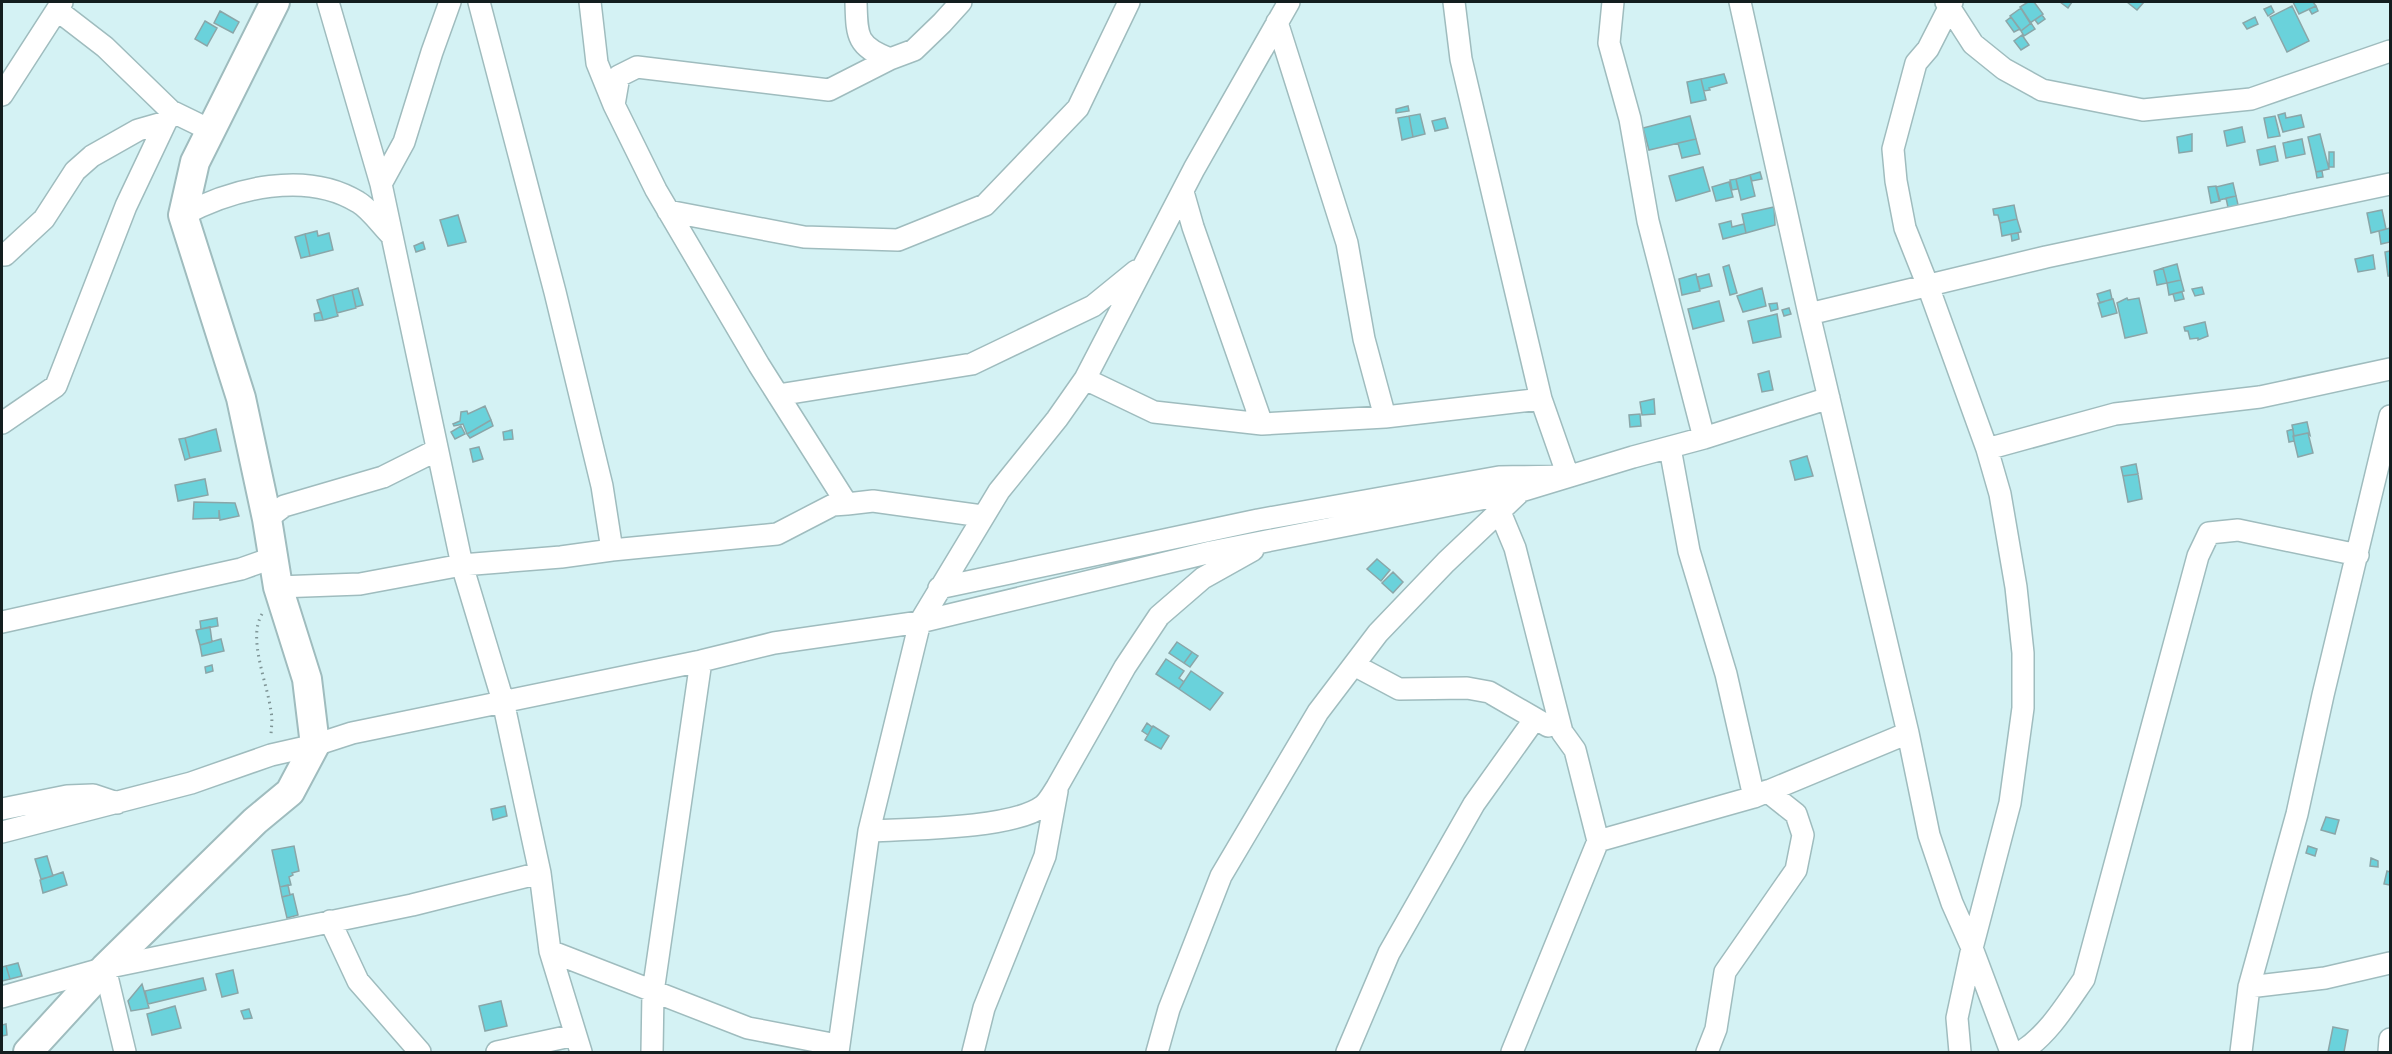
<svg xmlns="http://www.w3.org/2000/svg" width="2392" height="1054" font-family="Cabin,sans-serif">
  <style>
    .building { fill: #6ad2db; stroke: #8aa6a8; stroke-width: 1.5 }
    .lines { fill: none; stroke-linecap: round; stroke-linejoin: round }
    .street-casing { stroke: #9fbcbe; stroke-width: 24 }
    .secondary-casing { stroke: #9fbcbe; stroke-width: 32 }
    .path { stroke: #7f9596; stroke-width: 3; stroke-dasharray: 1.5 4.5; stroke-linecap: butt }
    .street { stroke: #fff; stroke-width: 21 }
    .secondary { stroke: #fff; stroke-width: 28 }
  </style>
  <rect width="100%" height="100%" fill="#d4f2f4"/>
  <path class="building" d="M2028,2H2034L2043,14L2030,23L2020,7Z
    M2060,2H2072L2068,8Z
    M2127,2H2144L2137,10Z
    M2293,2H2313L2316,6L2299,14Z
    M2271,6L2274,12L2268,16L2264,9Z
    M2292,6L2309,41L2287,52L2270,17Z
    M2316,6L2318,11L2312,14L2309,9Z
    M2021,8L2031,23L2021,31L2010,16Z
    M220,11L239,22L233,33L214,23Z
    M2042,15L2045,19L2038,24L2035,20Z
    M2011,17L2020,29L2014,32L2006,21Z
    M2255,17L2258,24L2247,29L2243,23Z
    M205,21L217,28L207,46L195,39Z
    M2031,23L2035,29L2024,36L2021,31Z
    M2022,35L2029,45L2021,50L2014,41Z
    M1724,74L1727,83L1709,88L1710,90L1704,91L1701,79Z
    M1701,79L1706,100L1691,103L1687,82Z
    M1408,106L1409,111L1396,113V109Z
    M2285,113L2286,118L2301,115L2304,127L2283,132L2278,115Z
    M1420,114L1425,134L1413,137L1409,116Z
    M1409,116L1413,137L1402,140L1398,118Z
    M1690,116L1696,139L1649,150L1643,128Z
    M2275,116L2280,136L2268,138L2264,118Z
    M1445,118L1448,128L1435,131L1432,121Z
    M2242,127L2245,142L2227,146L2224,131Z
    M2192,134V151L2179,153L2177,137Z
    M2320,134L2329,169L2316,172L2308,137Z
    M1696,139L1700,154L1682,158L1678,143Z
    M2302,139L2305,154L2286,158L2283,143Z
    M2275,146L2278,161L2260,165L2257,150Z
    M2329,152H2334V167H2329Z
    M1703,167L1710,191L1676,201L1669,176Z
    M2322,171L2323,177L2317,178L2316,172Z
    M1760,172L1762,179L1752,181L1750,175Z
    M1750,175L1755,196L1741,200L1736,179Z
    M1736,179L1738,189L1732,190L1730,180Z
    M1729,182L1733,197L1716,201L1712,187Z
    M2233,183L2236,196L2219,200L2216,187Z
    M2216,186L2220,201L2211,203L2208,187Z
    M2236,196L2239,209L2229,212L2226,198Z
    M2014,205L2017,219L2000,223L1998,215H1994L1993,209Z
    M1774,207L1775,225L1746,233L1742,214Z
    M2382,210L2386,229L2371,233L2367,213Z
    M458,215L466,242L448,246L440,220Z
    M2017,219L2021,232L2002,236L2000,223Z
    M1731,221L1732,227L1744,224L1746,233L1723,239L1719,224Z
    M2390,228V242L2381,244L2379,231Z
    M317,231L318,236L329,233L333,250L310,256L305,234Z
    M2018,233L2019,239L2012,241L2011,234Z
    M305,234L310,256L301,258L295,237Z
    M423,242L425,249L416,252L414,246Z
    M2390,251V276H2388L2385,252Z
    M2373,255L2375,269L2358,272L2355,259Z
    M2177,264L2181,280L2167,283L2163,268Z
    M1729,265L1737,293L1730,295L1723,267Z
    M2163,268L2167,283L2157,285L2154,271Z
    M1696,274L1700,291L1682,295L1679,279Z
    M1709,274L1712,286L1700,289L1697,277Z
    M2181,280L2184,291L2169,295L2167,283Z
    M2202,287L2204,294L2195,296L2192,289Z
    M358,288L363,305L356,307L352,290Z
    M1762,288L1766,306L1743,312L1737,296Z
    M352,290L356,308L337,313L333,295Z
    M2110,290L2112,299L2100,303L2097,294Z
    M2182,292L2184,299L2175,301L2173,294Z
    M333,295L338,316L323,320L317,300Z
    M2127,298L2128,300L2139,298L2147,333L2125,338L2117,303Z
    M2113,299L2117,313L2102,317L2098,303Z
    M1719,301L1724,321L1693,329L1688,309Z
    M1777,303L1778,309L1771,311L1769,304Z
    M1789,308L1791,314L1784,316L1782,310Z
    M321,312L323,320L315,321L314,314Z
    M1777,314L1781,337L1753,343L1748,321Z
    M2205,322L2208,336L2198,340V338L2190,339L2188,331H2185L2184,327Z
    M1769,371L1773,390L1762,392L1758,374Z
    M1654,399L1655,414L1642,415L1640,402Z
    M485,406L491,420L467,434L463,424L454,426L453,424L460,421L461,412L467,411L468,414Z
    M1640,414L1641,426L1630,427L1629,415Z
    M491,420L493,426L470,438L467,434Z
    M2307,422L2310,435L2308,433L2294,436L2292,425Z
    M461,426L465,434L455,439L451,432Z
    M216,429L221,451L190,458L185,438Z
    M2293,429L2294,441L2289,442L2287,431Z
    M512,430L513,439L504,440L503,432Z
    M2308,433L2313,453L2298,457L2293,436Z
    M185,438L190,458L185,460L179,439Z
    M479,447L483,459L473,462L470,449Z
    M1807,456L1813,476L1795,480L1790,461Z
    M2136,464L2138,474L2123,476L2121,467Z
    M2138,474L2142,499L2128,502L2123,476Z
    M205,479L208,495L178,501L175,485Z
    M194,502L235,503L239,516L220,520L219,510V518L193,519Z
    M1377,559L1390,570L1381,581L1367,569Z
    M1393,572L1403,582L1393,593L1382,583Z
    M217,618L218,626L201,629L200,621Z
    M210,627L212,642L200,645L196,630Z
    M221,639L224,651L202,656L200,645Z
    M1177,642L1192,652L1184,663L1169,653Z
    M1192,652L1198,656L1190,667L1184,663Z
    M1166,659L1184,671L1179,678L1184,682L1179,689L1156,674Z
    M212,665L213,671L206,673L205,667Z
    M1191,671L1223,693L1210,710L1179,689Z
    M1147,723L1152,727L1148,735L1142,731Z
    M1153,726L1169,736L1161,749L1145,740Z
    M505,806L507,816L493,820L491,809Z
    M2326,817L2339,820L2335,834L2321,830Z
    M294,846L299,871L292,873L293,875L289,877L291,885L280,887L272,850Z
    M2308,846L2317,849L2315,856L2306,853Z
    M47,856L53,876L41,879L35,859Z
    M2371,858L2378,861V867L2370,866Z
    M2387,871L2390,872V885L2384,884Z
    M63,872L67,885L43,893L40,880Z
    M288,885L290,895L282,897L280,887Z
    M293,894L298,915L287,918L282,897Z
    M18,963L22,976L10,979L6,966Z
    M6,966L10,979L2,981V967Z
    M233,970L238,993L222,997L216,974Z
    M203,978L206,990L148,1004L145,991Z
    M142,984L149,1008L131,1011L128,1001Z
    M501,1001L507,1026L485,1031L479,1006Z
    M175,1006L181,1028L152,1035L147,1014Z
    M249,1009L252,1018L244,1019L241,1011Z
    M6,1024L7,1035L2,1036V1025Z
    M2333,1027L2348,1030L2344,1052H2328Z"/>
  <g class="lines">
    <g class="street-casing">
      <path id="street" d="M328,2L381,184L462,565L503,701L540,873L550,951L581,1052
        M590,2L597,63L614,105
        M856,2C857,36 856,46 890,59
        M1613,2L1609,43L1630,119L1648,221L1704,438
        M1740,2L1809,314L1908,733L1929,835L1952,903L1972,948L2011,1052
        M1946,2L1973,44L2004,69L2042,90L2143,110L2251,99L2390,51
        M1952,2L1928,49L1916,63L1893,149L1896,181L1905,228L1928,286L1987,449L2000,494L2016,587L2023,653V708L2010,803L1972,948L1957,1018L1960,1052
        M57,10L105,47L171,111L210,130
        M1277,22L1347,243L1364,339L1385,417
        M2,95L62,2
        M381,184L404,142L432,52L450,2
        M1183,192L1193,227L1262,424
        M668,211L804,237L898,240L985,205L1078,108L1129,2
        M183,215C234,188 306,170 358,202C370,209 381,225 391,235
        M2,255H5L44,219L75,171L92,156L138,130L166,122
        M1809,314L2046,257L2390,184
        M1085,379L1154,412L1262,424L1385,417L1541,399
        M778,395L972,364L1093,306L1136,271
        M2,423L56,386L126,206L171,111
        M1670,448L1689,551L1726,674L1754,797
        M1987,449L2115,414L2260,397L2390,369
        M847,504L759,365L656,190L614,105L619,76L637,67L829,90L890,59L914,50L942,23L961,2
        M1500,512L1515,548L1562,732L1575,750L1598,841L1512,1052
        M267,519L284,506L383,477L437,450
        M612,550L777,534L833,505L847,504L873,501L982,516
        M278,587L360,584L462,565L561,557L612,550L602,486L555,292L479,2
        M939,588L1258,520L1499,477L1568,476L1541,399L1461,59L1454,2
        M2,622L241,569L272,558
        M1354,665L1399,689L1467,688L1489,692L1548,726
        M2,809L67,796L93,795L117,803
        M869,831C910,829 1012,829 1043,806C1049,801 1053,793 1057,787L1125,667L1159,616L1203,578L1253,550
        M2,832L191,783L271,755L315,745L352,733L701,661L774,643L920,622L1211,552L1521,491L1633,457L1704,438L1829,398
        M1598,841L1754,797L1908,733
        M330,921L358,981L420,1052
        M550,951L748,1028L837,1045
        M105,968L125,1052
        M2249,987L2325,978L2390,963
        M2,997L105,968L412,905L540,873
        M497,1052L575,1035
        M652,1052L653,992L701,661
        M838,1052L869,831L920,622L999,491L1057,419L1085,379L1194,169L1289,2
        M973,1052L984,1008L1045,856L1057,791
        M1157,1052L1169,1009L1221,876L1318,712L1378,633L1446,562L1521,491
        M1347,1052L1389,953L1474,804L1534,720
        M1707,1052L1716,1029L1725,972L1796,870L1803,835L1796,814L1767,791
        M2021,1052C2048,1035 2066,1005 2084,979L2198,556L2209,533L2238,530L2358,555
        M2241,1052L2249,987L2297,814L2323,695L2390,416
        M2389,1052L2390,1039"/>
    </g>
    <g class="secondary-casing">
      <path id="secondary" d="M28,1052L105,968L255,821L290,792L315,745L307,679L278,587L267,519L241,398L183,215L195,162L275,2"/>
    </g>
    <path class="path" d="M262,614C247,639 268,684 271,712C273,720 271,728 271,736"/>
    <use href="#street" class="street"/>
    <use href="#secondary" class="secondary"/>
  </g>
  <rect width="2392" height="1054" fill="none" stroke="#131e1f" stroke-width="6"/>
</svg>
